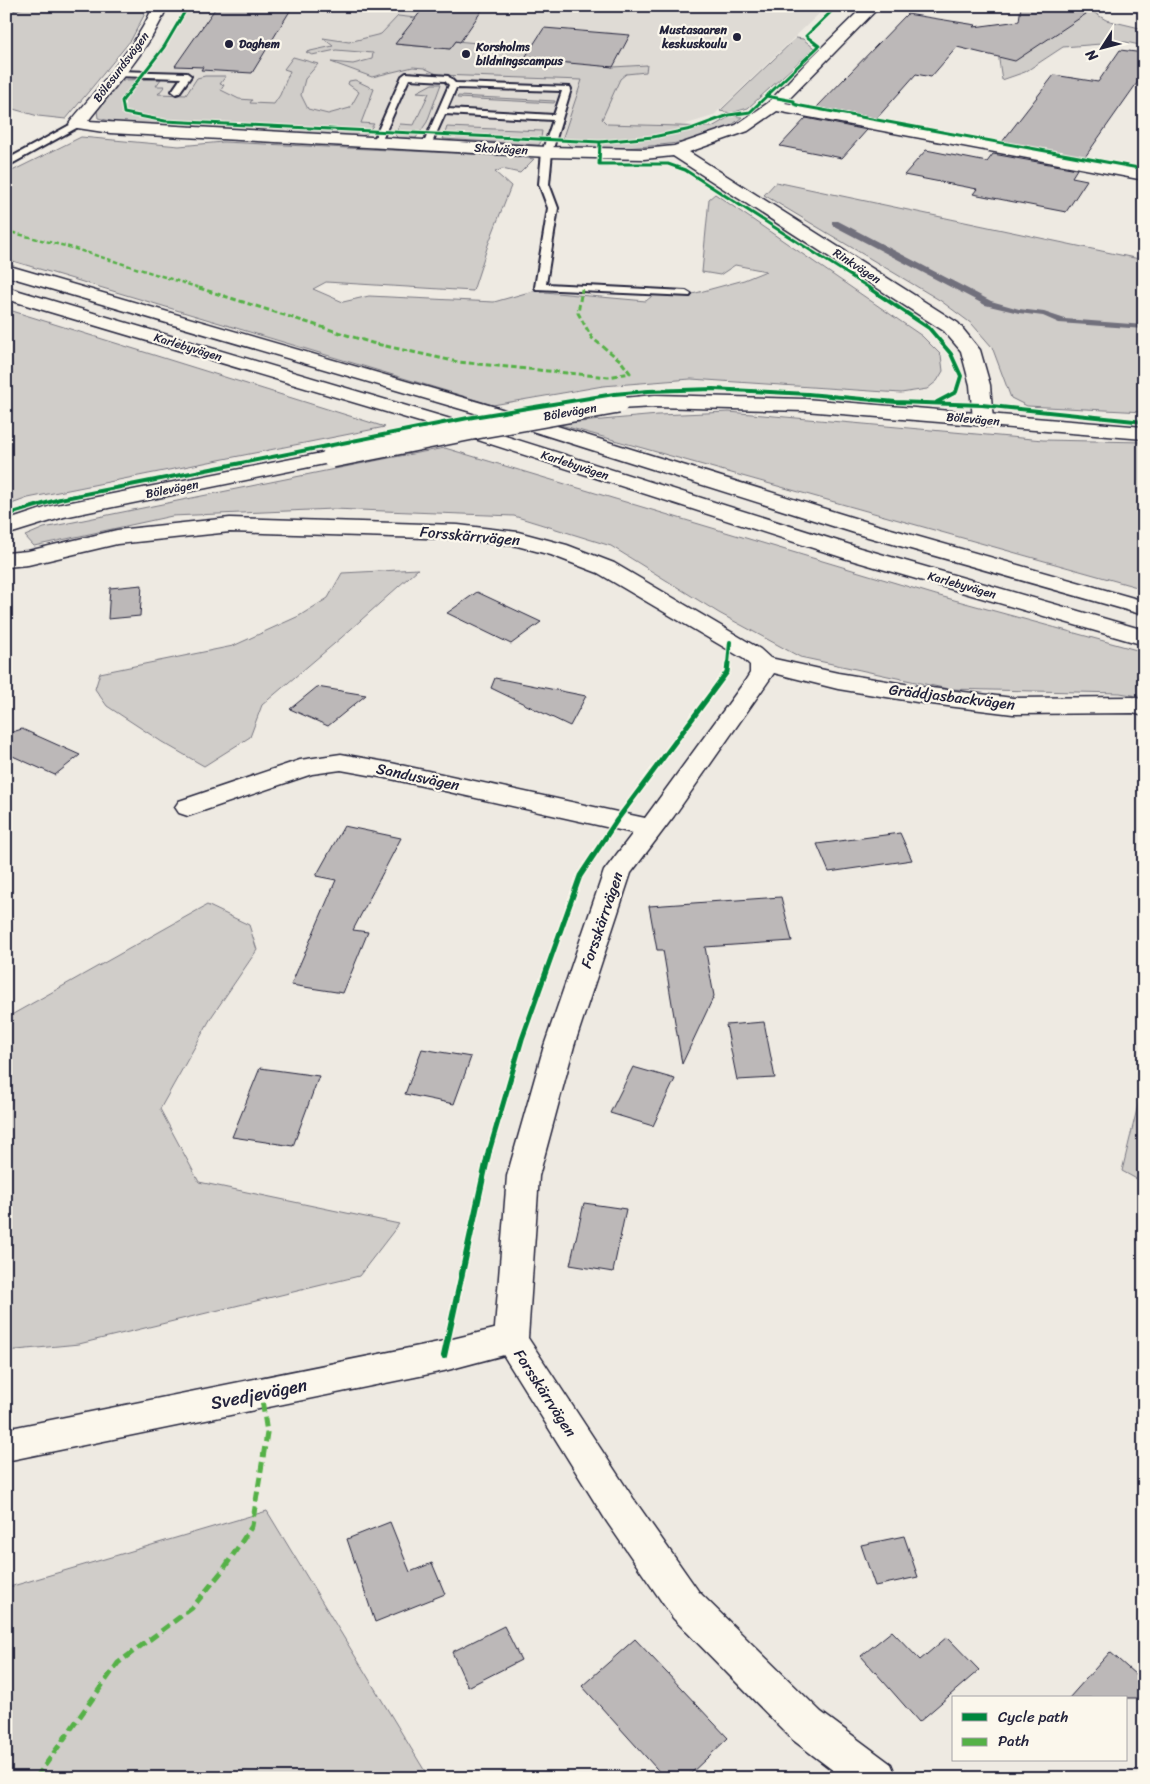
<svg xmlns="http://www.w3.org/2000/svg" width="1150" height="1784" font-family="Sriracha,sans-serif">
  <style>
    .built { fill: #dfdbd5 }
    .green { fill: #d0cdc9; stroke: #797882 }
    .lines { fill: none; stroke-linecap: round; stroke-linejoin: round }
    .stream { fill: #716f7c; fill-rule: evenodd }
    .building { fill: #bcb8b8; stroke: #22223b }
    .service-casing { stroke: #22223b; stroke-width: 4 }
    .minor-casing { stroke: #22223b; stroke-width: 3 }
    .tertiary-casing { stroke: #22223b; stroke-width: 3 }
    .secondary-casing { stroke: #22223b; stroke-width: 3 }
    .trunk-casing { stroke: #22223b; stroke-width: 3 }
    .service { fill: #fbf7ec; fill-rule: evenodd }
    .minor { fill: #fbf7ec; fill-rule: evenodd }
    .tertiary { fill: #fbf7ec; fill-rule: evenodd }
    .secondary { fill: #fbf7ec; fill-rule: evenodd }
    .trunk { fill: #fbf7ec; fill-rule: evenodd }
    .secondary-bridge-casing { stroke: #22223b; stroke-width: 24; stroke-linecap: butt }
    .secondary-bridge { stroke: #fbf7ec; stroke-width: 21 }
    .quiet-far2 { stroke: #55b146; stroke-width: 2.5; stroke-dasharray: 4.5 2.5; stroke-linecap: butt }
    .quiet-far1 { stroke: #55b146; stroke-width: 3; stroke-dasharray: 5.5 3; stroke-linecap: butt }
    .quiet { stroke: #55b146; stroke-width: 5; stroke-dasharray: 10 5; stroke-linecap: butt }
    .cycleway-far3-casing { stroke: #fbf7ec; stroke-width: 5 }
    .cycleway-far2-casing { stroke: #fbf7ec; stroke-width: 6 }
    .cycleway-far1-casing { stroke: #fbf7ec; stroke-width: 8 }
    .cycleway-casing { stroke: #fbf7ec; stroke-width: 9 }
    .cycleway-far3 { stroke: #00873e; stroke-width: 3 }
    .cycleway-far2 { stroke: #00873e; stroke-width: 4 }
    .cycleway-far1 { stroke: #00873e; stroke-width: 5 }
    .cycleway { stroke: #00873e; stroke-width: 6 }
    .poi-dot { fill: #22223b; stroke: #fbf7ec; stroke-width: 2 }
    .labels { text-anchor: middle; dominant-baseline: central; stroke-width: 4.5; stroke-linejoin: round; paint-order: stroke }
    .far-poi-label { font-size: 12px; font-weight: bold; fill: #22223b; stroke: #fbf7ec; text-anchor: start }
    .far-street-label { font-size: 12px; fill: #22223b; stroke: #fbf7ec }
    .street-label { font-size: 15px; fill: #22223b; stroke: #fbf7ec }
    .near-street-label { font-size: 18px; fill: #22223b; stroke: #fbf7ec }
  </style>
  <rect width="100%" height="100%" fill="#eeeae2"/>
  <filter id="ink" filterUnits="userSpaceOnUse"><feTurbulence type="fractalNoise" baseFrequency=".02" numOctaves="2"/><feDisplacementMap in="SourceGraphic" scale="10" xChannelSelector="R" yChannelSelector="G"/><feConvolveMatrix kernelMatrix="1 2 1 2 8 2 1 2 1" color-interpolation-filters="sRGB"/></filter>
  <g filter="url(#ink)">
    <path class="built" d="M188,6H827L713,116L654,134L551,140L165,121L122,101Z"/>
    <path class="green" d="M6,6H11L15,10L31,6H63V9L149,6L131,40L66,119L38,116L6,107Z
      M1083,6L1106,20L1144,29V46L1126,42L1063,47L1025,72L1002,80L999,60V38Z
      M398,16L416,18L396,44L450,49L456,41L531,48L613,67L647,65L646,72L626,74L620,79L602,119L607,124L712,127L731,116L742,117C732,126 715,136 701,139C683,144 582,154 570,146C567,144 565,140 563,137L582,80L439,75L424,68L413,67L372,77L331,62L353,64L372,59L373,53L336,50L312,55L306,52L333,46L323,38L349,42L381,34Z
      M796,38L803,39L814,48L748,108L731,113L720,111Z
      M293,57L318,64L305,79L301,95L308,109L328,114L350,108L359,92L348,84L349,81L355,80L374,89L361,123L374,124L366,135L360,136L123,124L98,118L97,111L121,80L161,79L156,86H165L158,94L186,95L197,78L205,76H226L220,84L224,85L221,90L239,99L252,100L250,103L274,104L280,95L290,71L284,69Z
      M432,84H441L427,122L416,138H398L395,135L400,124L414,125L429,93L417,92Z
      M458,96L555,101L554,103L457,98Z
      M447,127L542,131L540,144L538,145L443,139Z
      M81,137L179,146L223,142L512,156L534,159L520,173L502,169L495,172L511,186L488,245L473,291L326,282L313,289L343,302L369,296L494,302L533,291L646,301L658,291L685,296L744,280L766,271L735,265L720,275L702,272L709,199L715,194L922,336L941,355L943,371L937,381L927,389L901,393L691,379L603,386L493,405L6,259V174Z
      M776,182L1144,260V412L1027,406L1011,398L992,347L972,324L941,301L764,195Z
      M6,309L385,427L28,498L6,506Z
      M729,412L1043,440L1144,442V589L557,424L658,415Z
      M445,448L936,595L1144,652V697L1120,693L948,689L800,657L719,613L611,546L514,516L333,509L172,516L34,546L25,536L44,528L389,458Z
      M418,569L341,638L262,705L250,737L204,766L162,742L107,706L95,689L100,673L233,646L299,616L328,598L342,573Z
      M207,905L249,925L257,950L212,1016L160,1109L199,1182L399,1224L359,1276L79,1344L6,1351V1018Z
      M1144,1080V1183L1122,1171Z
      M267,1511L426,1773L437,1778H6V1588Z"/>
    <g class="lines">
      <path class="stream" d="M832,221H838L991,301L1019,309L1044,312L1065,319L1144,325V329L1059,323L1043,316L1019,313L985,305L832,225Z"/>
    </g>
    <path class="building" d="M217,6H293L252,73L201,70L203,67L175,66Z
      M425,6H485L460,42L456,41L450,49L395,44Z
      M1021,6H1098L1015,61L957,47L931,77L916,74L877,118L817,107L907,14L976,25L974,27L1019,21Z
      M544,28L630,35L613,67L524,59Z
      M1120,50L1144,53V73L1085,157L1002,142L1054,75L1098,82Z
      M806,118L867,130L842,158L780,146Z
      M926,150L987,162L993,154L1077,169L1072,177L1087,180L1066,212L973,194L977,189L904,175Z
      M142,585L140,616L108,619L110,588Z
      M477,592L541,622L511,644L447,613Z
      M495,678L586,696L570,726L491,688Z
      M317,687L366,695L328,726L290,709Z
      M22,729L80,755L55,775L6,753V734Z
      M344,826L401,838L353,930L368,932L343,993L291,985L336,880L316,876Z
      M900,833L912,860L829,872L817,844Z
      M781,897L792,941L705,947L714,996L682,1064L663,950H657L649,906Z
      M764,1022L775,1078L737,1080L726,1025Z
      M422,1049L471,1057L454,1104L405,1094Z
      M633,1067L675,1079L653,1126L610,1113Z
      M260,1068L319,1076L293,1146L232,1137Z
      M584,1203L626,1209L613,1272L570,1265Z
      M390,1522L410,1572L432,1563L445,1594L375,1622L347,1539Z
      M904,1536L918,1577L875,1586L861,1545Z
      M504,1626L521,1660L468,1687L452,1652Z
      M892,1631L920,1660L947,1637L979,1670L919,1722L861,1656Z
      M635,1639L728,1738L686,1778H665L582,1686Z
      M1110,1652L1144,1682V1698H1069Z"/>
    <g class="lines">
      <g class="service-casing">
        <path id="service" d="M9,6H22L9,10Z
          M117,71L187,73L191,76L179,93L176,94L172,91L181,78L114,76L113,74Z
          M406,73L448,76L455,83L570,87L571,89L552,152L549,184L558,208L546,284L686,291L691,294L690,296L536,289L535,287L548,208L539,184L542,152L553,120L445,114L431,145L430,147H424L423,145L449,85L445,81L409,79L381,142L380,144H374L373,142L402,76ZM456,88L562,91L554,115L447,109Z
          M77,121L81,124L80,126L6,167V160Z"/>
      </g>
      <g class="minor-casing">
        <path id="minor" d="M153,6H167C155,42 112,90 88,121L547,147L644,149L674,146L736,125L768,103L809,60L864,6H880L785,103L1144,170V180L777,111L748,131L689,152L958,323L980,350L990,385L993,420L990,424L983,426L976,424L973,420L970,385L961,351L944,331L673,156L644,159L547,157L110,133L71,127L69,124L71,121C96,90 140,42 153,6Z
          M230,518L458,525L518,532L567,545L614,563L760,649L770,658L838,673L923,687L1013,698L1133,697L1144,700V716L1133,713L1013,714L923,703L838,689L774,673L674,816L631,873L574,1046L539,1176L528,1338L633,1498L699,1592L821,1712L891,1764L897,1778H843L793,1740L673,1618L607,1522L494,1340L507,1176L544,1046L604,871L633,833L391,779L341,770L312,774L188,816L179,813L175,807L179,801L300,760L341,754L391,763L645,818L745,681L750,673V665L744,659L598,573L551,555L517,546L458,539L230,532L117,544L28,565L6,567V553L28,551L117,530Z"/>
      </g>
      <g class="tertiary-casing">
        <path id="tertiary" d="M511,1325L523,1330L528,1340L523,1350L444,1371L6,1461V1429L444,1341Z"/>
      </g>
      <g class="secondary-casing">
        <path id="secondary" d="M655,395L805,399L1144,427V439L805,411L655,407L618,409L611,407L608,403L611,399Z
          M332,451L339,453L343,457L339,461L64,517L6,535V521L51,506Z"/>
      </g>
      <g class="trunk-casing">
        <path id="trunk" d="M6,265L492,406L877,525L1144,601V615L861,535L478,414L6,276Z
          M6,287L464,423L860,548L1144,630V645L844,558L450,431L6,299Z"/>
      </g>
      <use href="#service" class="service"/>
      <use href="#minor" class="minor"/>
      <use href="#tertiary" class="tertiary"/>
      <use href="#secondary" class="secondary"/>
      <use href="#trunk" class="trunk"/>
      <g class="secondary-bridge-casing">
        <path id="secondary-bridge" d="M332,457L482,427L618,403"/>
      </g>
      <use href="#secondary-bridge" class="secondary-bridge"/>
      <path class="quiet-far2" d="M6,231L69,247L203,289"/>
      <path class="quiet-far1" d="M199,288L372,343L458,362L608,377L630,373L620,360L592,338L578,313L582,289"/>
      <path class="quiet" d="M36,1778L118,1663L192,1608L223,1570L252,1526L267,1433L261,1393"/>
      <g class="cycleway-far3-casing">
        <path id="cycleway-far3" d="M188,6L164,47L122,101L124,113L165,121L600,142L653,137L691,129L729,115L750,112L819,46L806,36L835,8L844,6
          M766,96L794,101V104L801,106L1144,169
          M600,142L599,164H668L685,170L871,289"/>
      </g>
      <g class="cycleway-far2-casing">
        <path id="cycleway-far2" d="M869,288L929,328L951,354L961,376L956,392L937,402
          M6,515L60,499L473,417L614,394L648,391L713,389L808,394L896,402L982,405L1144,422
          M728,664L730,642"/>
      </g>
      <g class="cycleway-far1-casing">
        <path id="cycleway-far1" d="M489,1152L522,1039L580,876L617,820L727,672L728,663"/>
      </g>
      <g class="cycleway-casing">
        <path id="cycleway" d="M444,1356L489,1150"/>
      </g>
      <use href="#cycleway-far3" class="cycleway-far3"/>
      <use href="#cycleway-far2" class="cycleway-far2"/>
      <use href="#cycleway-far1" class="cycleway-far1"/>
      <use href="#cycleway" class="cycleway"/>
    </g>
  </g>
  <g class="poi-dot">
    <circle cx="737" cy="37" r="5"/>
    <circle cx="229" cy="44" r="5"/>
    <circle cx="466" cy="54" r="5"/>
  </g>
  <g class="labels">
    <g class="far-poi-label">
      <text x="727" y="30" text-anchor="end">Mustasaaren<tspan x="727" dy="14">keskuskoulu</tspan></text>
      <text x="239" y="44">Daghem</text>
      <text x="476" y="47">Korsholms<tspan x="476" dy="14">bildningscampus</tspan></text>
    </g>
    <g class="far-street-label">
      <text transform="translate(121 67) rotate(-53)">Bölesundsvägen</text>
      <text transform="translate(501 149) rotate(3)">Skolvägen</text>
      <text transform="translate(857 266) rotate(33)">Rinkvägen</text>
      <text transform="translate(188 347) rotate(17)">Karlebyvägen</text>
      <text transform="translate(570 412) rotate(-10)">Bölevägen</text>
      <text transform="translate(973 419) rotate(5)">Bölevägen</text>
      <text transform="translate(575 465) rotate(18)">Karlebyvägen</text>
      <text transform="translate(172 489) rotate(-11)">Bölevägen</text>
      <text transform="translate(962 585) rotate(16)">Karlebyvägen</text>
    </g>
    <g class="street-label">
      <text transform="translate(470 536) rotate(5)">Forsskärrvägen</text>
      <text transform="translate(952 697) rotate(7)">Gräddjasbackvägen</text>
      <text transform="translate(418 777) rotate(12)">Sandusvägen</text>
      <text transform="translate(602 920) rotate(-71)">Forsskärrvägen</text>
      <text transform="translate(545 1393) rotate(57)">Forsskärrvägen</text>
    </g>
    <g class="near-street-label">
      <text transform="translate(259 1394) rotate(-11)">Svedjevägen</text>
    </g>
  </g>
  <rect width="1150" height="1784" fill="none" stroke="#fbf7ec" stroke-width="25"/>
  <rect x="12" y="12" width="1125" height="1759" fill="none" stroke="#22223b" stroke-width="2" filter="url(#ink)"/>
  <rect x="952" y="1696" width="175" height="65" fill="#fbf7ec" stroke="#a4a2a5"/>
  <rect x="962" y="1713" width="25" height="8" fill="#00873e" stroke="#a4a2a5"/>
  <text x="998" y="1722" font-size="15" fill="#22223b">Cycle path</text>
  <rect x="962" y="1738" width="25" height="8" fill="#55b146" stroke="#a4a2a5"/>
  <text x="998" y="1746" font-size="15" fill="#22223b">Path</text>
  <g transform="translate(1102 48) rotate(234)" stroke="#fbf7ec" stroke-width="4" paint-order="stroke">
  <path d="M0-4L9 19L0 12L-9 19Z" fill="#22223b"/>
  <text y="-8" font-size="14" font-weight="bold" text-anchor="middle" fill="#22223b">N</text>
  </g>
</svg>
